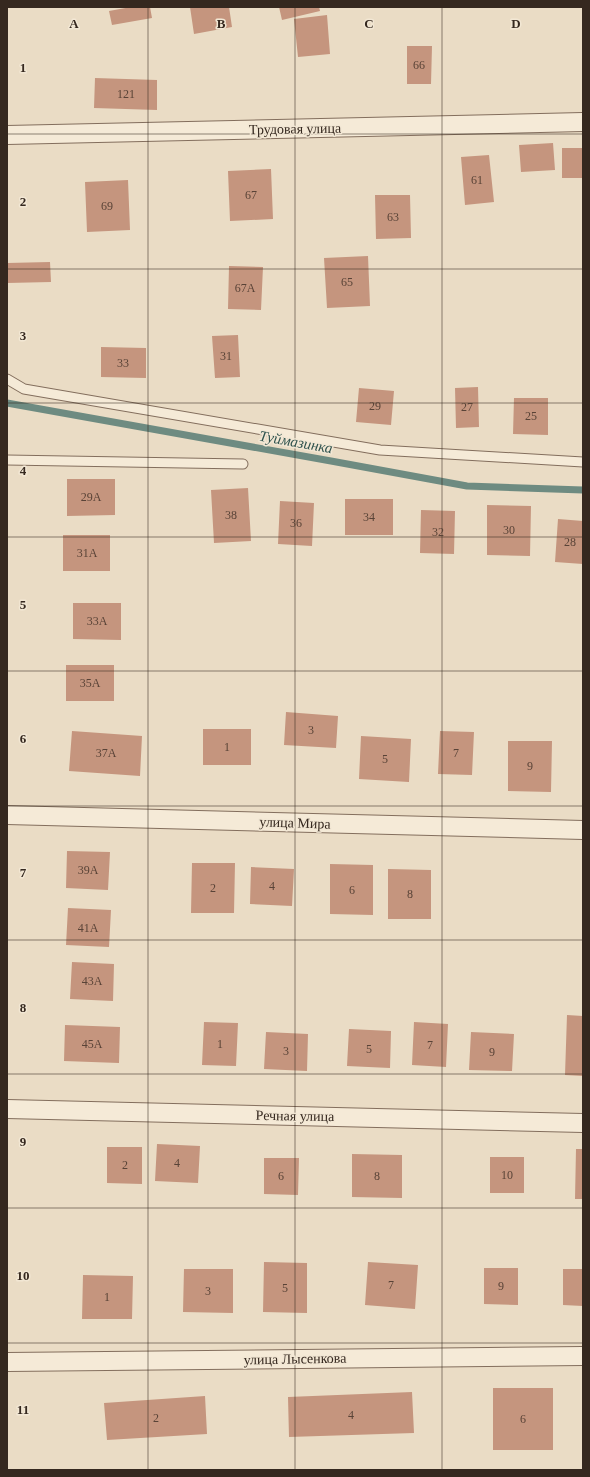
<svg xmlns="http://www.w3.org/2000/svg" width="590" height="1477" font-family="'Times New Roman',serif">
  <style>
    .lines { fill: none; stroke-linecap: round; stroke-linejoin: round }
    .stream { stroke: #6e8b81; stroke-width: 7 }
    .building { fill: #c5957e }
    .lane-casing { stroke: #836e5d; stroke-width: 11 }
    .street-casing { stroke: #836e5d; stroke-width: 20 }
    .lane { stroke: #f5ead7; stroke-width: 9 }
    .street { stroke: #f5ead7; stroke-width: 18 }
    .grid { fill: none; stroke: #35281f; stroke-width: 1; stroke-opacity: 0.55 }
    .labels { text-anchor: middle; dominant-baseline: central; stroke-width: 3; stroke-linejoin: round; paint-order: stroke }
    .number-label { font-size: 12px; fill: #594337 }
    .street-label { font-size: 14px; fill: #35281f; stroke: #f2e7d4 }
    .water-label { font-size: 15px; font-style: italic; fill: #30534e; stroke: #f2e7d4 }
    .grid-label { font-size: 13px; text-anchor: middle; font-weight: bold; fill: #35281f; stroke: #f2e7d4; stroke-width: 3; stroke-linejoin: round; paint-order: stroke }
  </style>
  <rect width="100%" height="100%" fill="#eadcc5"/>
  <g class="lines">
    <path class="stream" d="M7,403L331,461L467,486L583,490"/>
  </g>
  <path class="building" d="M131,7H150L152,18L112,25L109,11Z
    M190,7H229L232,27L194,34Z
    M279,7H319L320,11L282,20Z
    M327,15L330,54L298,57L294,19Z
    M407,46H432L431,84H407Z
    M95,78L157,80V110L94,108Z
    M553,143L555,170L521,172L519,145Z
    M562,148H583V178H562Z
    M489,155L494,202L465,205L461,157Z
    M271,169L273,219L230,221L228,171Z
    M128,180L130,230L87,232L85,182Z
    M375,195H410L411,238L376,239Z
    M368,256L370,306L327,308L324,258Z
    M50,262L51,282L7,283V263Z
    M229,266L263,267L261,310L228,309Z
    M238,335L240,377L215,378L212,336Z
    M101,347L146,348V378L101,377Z
    M478,387L479,427L456,428L455,388Z
    M359,388L394,391L391,425L356,422Z
    M514,398H548V435L513,434Z
    M67,479H115V515L67,516Z
    M248,488L251,541L214,543L211,490Z
    M345,499H393V535H345Z
    M280,501L314,503L312,546L278,544Z
    M487,505L531,506L530,556L487,555Z
    M421,510L455,511L454,554L420,553Z
    M558,519L583,521V564L555,562Z
    M63,535H110V571H63Z
    M73,603H121V640L73,639Z
    M66,665H114V701H66Z
    M286,712L338,716L336,748L284,745Z
    M203,729H251V765H203Z
    M72,731L142,736L140,776L69,771Z
    M440,731L474,732L472,775L438,774Z
    M361,736L411,739L409,782L359,779Z
    M508,741H552L551,792L508,791Z
    M67,851L110,852L108,890L66,888Z
    M192,863H235L234,913H191Z
    M330,864L373,865V915L330,914Z
    M251,867L294,869L292,906L250,904Z
    M388,869L431,870V919H388Z
    M68,908L111,910L109,947L66,945Z
    M72,962L114,964L113,1001L70,999Z
    M567,1015L583,1016V1076L565,1075Z
    M204,1022L238,1023L236,1066L202,1065Z
    M414,1022L448,1024L446,1067L412,1065Z
    M65,1025L120,1027L119,1063L64,1061Z
    M349,1029L391,1031L390,1068L347,1066Z
    M266,1032L308,1034L307,1071L264,1069Z
    M471,1032L514,1034L512,1071L469,1070Z
    M157,1144L200,1146L198,1183L155,1181Z
    M107,1147H142V1184L107,1183Z
    M576,1149H583V1199H575Z
    M352,1154L402,1155V1198L352,1197Z
    M490,1157H524V1193H490Z
    M264,1158H299L298,1195L264,1194Z
    M264,1262L307,1263V1313L263,1312Z
    M368,1262L418,1265L415,1309L365,1305Z
    M484,1268H518V1305L484,1304Z
    M184,1269H233V1313L183,1312Z
    M563,1269H583V1306L563,1305Z
    M83,1275L133,1276L132,1319H82Z
    M493,1388H553V1450H493Z
    M412,1392L414,1433L289,1437L288,1397Z
    M205,1396L207,1434L107,1440L104,1403Z"/>
  <g class="lines">
    <g class="lane-casing">
      <path id="lane" d="M7,379L24,389L380,450L583,462
        M7,460L243,464"/>
    </g>
    <g class="street-casing">
      <path id="street" d="M7,135L583,122
        M7,815L583,830
        M7,1109L583,1123
        M7,1362L583,1356"/>
    </g>
    <use href="#lane" class="lane"/>
    <use href="#street" class="street"/>
  </g>
  <path class="grid" d="M148,7V1470M295,7V1470M442,7V1470M7,134H583M7,269H583M7,403H583M7,537H583M7,671H583M7,806H583M7,940H583M7,1074H583M7,1208H583M7,1343H583"/>
  <g class="labels">
    <g class="number-label">
      <text x="419" y="65">66</text>
      <text x="126" y="94">121</text>
      <text x="477" y="180">61</text>
      <text x="251" y="195">67</text>
      <text x="107" y="206">69</text>
      <text x="393" y="217">63</text>
      <text x="347" y="282">65</text>
      <text x="245" y="288">67А</text>
      <text x="226" y="356">31</text>
      <text x="123" y="363">33</text>
      <text x="375" y="406">29</text>
      <text x="467" y="407">27</text>
      <text x="531" y="416">25</text>
      <text x="91" y="497">29А</text>
      <text x="231" y="515">38</text>
      <text x="369" y="517">34</text>
      <text x="296" y="523">36</text>
      <text x="509" y="530">30</text>
      <text x="438" y="532">32</text>
      <text x="570" y="542">28</text>
      <text x="87" y="553">31А</text>
      <text x="97" y="621">33А</text>
      <text x="90" y="683">35А</text>
      <text x="311" y="730">3</text>
      <text x="227" y="747">1</text>
      <text x="106" y="753">37А</text>
      <text x="456" y="753">7</text>
      <text x="385" y="759">5</text>
      <text x="530" y="766">9</text>
      <text x="88" y="870">39А</text>
      <text x="272" y="886">4</text>
      <text x="213" y="888">2</text>
      <text x="352" y="890">6</text>
      <text x="410" y="894">8</text>
      <text x="88" y="928">41А</text>
      <text x="92" y="981">43А</text>
      <text x="92" y="1044">45А</text>
      <text x="220" y="1044">1</text>
      <text x="430" y="1045">7</text>
      <text x="369" y="1049">5</text>
      <text x="286" y="1051">3</text>
      <text x="492" y="1052">9</text>
      <text x="177" y="1163">4</text>
      <text x="125" y="1165">2</text>
      <text x="507" y="1175">10</text>
      <text x="281" y="1176">6</text>
      <text x="377" y="1176">8</text>
      <text x="391" y="1285">7</text>
      <text x="501" y="1286">9</text>
      <text x="285" y="1288">5</text>
      <text x="208" y="1291">3</text>
      <text x="107" y="1297">1</text>
      <text x="351" y="1415">4</text>
      <text x="156" y="1418">2</text>
      <text x="523" y="1419">6</text>
    </g>
    <g class="street-label">
      <text transform="translate(295 129) rotate(-1)">Трудовая улица</text>
      <text transform="translate(295 823) rotate(2)">улица Мира</text>
      <text transform="translate(295 1116) rotate(1)">Речная улица</text>
      <text transform="translate(295 1359) rotate(-1)">улица Лысенкова</text>
    </g>
    <g class="water-label">
      <text transform="translate(296 442) rotate(10)">Туймазинка</text>
    </g>
  </g>
  <g class="grid-label">
    <text x="74" y="28">A</text>
    <text x="221" y="28">B</text>
    <text x="369" y="28">C</text>
    <text x="516" y="28">D</text>
    <text x="23" y="72">1</text>
    <text x="23" y="206">2</text>
    <text x="23" y="340">3</text>
    <text x="23" y="475">4</text>
    <text x="23" y="609">5</text>
    <text x="23" y="743">6</text>
    <text x="23" y="877">7</text>
    <text x="23" y="1012">8</text>
    <text x="23" y="1146">9</text>
    <text x="23" y="1280">10</text>
    <text x="23" y="1414">11</text>
  </g>
  <rect width="590" height="1477" fill="none" stroke="#35281f" stroke-width="16"/>
</svg>
